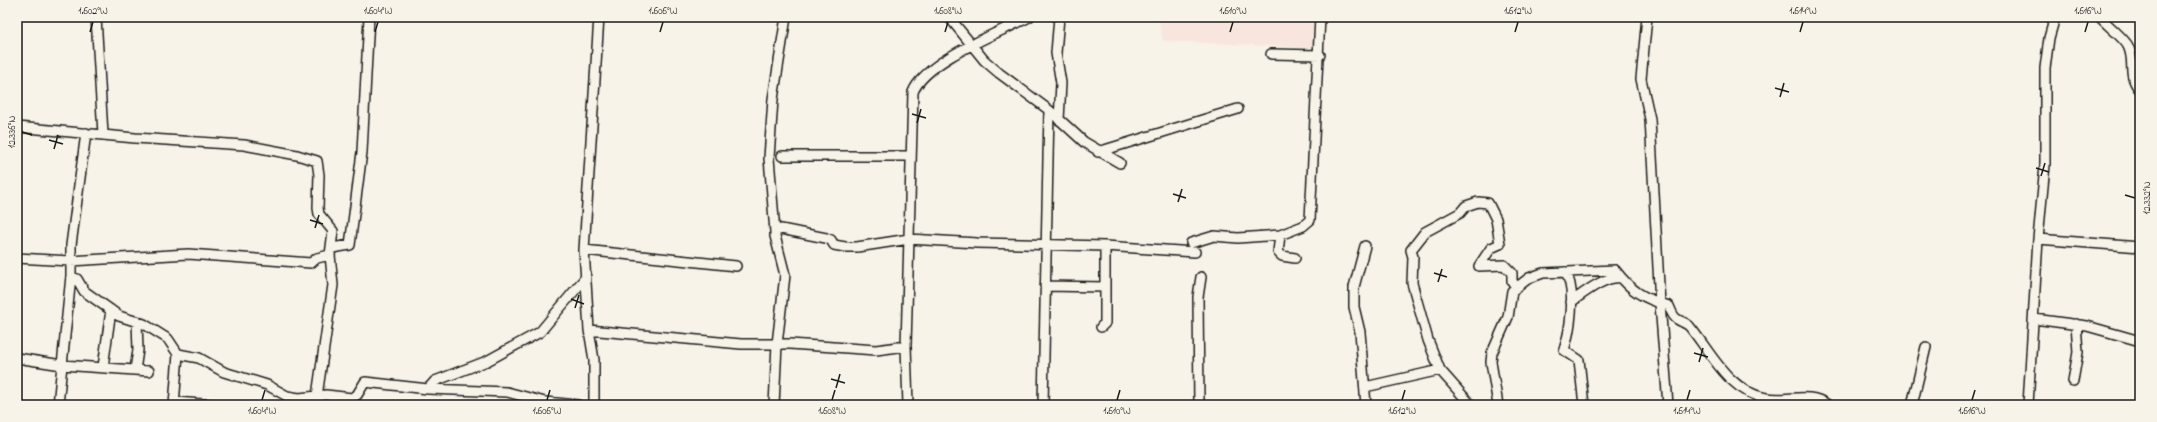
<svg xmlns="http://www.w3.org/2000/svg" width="2157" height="422" font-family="'Indie Flower',sans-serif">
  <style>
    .built { fill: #f8e6de }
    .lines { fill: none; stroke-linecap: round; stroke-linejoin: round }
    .street-casing { stroke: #1c1c1c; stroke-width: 12 }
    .street { stroke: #f7f3e8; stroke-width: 9 }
    .ticks { fill: none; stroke: #1c1c1c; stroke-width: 1.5 }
    .neatline { fill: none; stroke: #1c1c1c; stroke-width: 1.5 }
    .ticks-label { font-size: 10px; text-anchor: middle; fill: #1c1c1c }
  </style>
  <rect width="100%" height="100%" fill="#f7f3e8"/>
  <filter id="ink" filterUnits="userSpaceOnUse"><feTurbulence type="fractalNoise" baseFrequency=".025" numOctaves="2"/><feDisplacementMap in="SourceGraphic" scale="8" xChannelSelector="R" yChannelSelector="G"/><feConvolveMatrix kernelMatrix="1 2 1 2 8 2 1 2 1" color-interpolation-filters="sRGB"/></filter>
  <g filter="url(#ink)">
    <path class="built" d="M1158,17H1315V48L1163,41Z"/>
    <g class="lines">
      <g class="street-casing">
        <path id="street" d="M96,17L103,134
          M949,17L984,60L999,73L1049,110L1084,142L1120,163
          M1647,17L1641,79L1650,119L1660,304L1668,405
          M2100,17C2107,25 2124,38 2128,46C2136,62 2126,73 2140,90
          M1271,54L1320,55
          M1059,120L1061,83L1056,53L1059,17
          M17,127L135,138L244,145L297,155L317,161L319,175L318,208L319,214L333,231L330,255L333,285L317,396L321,405
          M1098,152L1238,109
          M782,156H911
          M775,232L769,158L773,99L786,17
          M1280,235L1278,252L1282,256L1295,258
          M2038,239L2140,247
          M1191,243L1214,236L1238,238L1280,235L1303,226L1310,220L1320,17
          M1105,246V287
          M1365,246L1354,287V307L1360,332L1366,405
          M332,248L350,245L362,152L369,17
          M584,250L736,266
          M17,258L70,261L188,254L311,263L317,258L330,255
          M1479,266L1504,265L1512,273V281L1516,287
          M1565,272C1577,288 1570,332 1564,350L1579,360L1584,405
          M71,276L77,279L84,291L119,316L144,324L168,339L178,354L199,358L224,372L267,385L287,396L299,398L326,395L352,398L357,395L365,382L428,389L507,392L545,402L578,405
          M1045,286L1105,287V323L1101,327
          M1571,302C1584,293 1604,276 1621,278
          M2034,319L2087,326L2140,341
          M589,330L741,344H790L876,350L906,346
          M17,358L62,365L149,371
          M103,367L111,310
          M135,370L138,350L137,321
          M2073,381L2078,352L2076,324
          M1365,387L1440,370
          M428,389L435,381L487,361L540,332L586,277
          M174,402L217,405
          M58,405L71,276V245L86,133
          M174,405L178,354
          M594,405V360L589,330L584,250L599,17
          M774,405L777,344L785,275L775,236V232L781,229L826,238L831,240L834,245L845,247H857L909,239L977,243L1105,246L1195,252
          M908,405L906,346L913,92C926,60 999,33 1029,17
          M1043,405L1049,110
          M1199,405L1198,297L1201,277
          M1471,405L1440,370L1428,340L1412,283L1413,257L1411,250L1425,232L1460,213L1466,206L1478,202L1488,203L1496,219L1500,244L1491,248L1479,266
          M1498,405L1491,362L1492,353L1508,317L1512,291L1529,278L1543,273L1615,270C1632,292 1643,298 1669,306C1671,311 1673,317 1677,319C1681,322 1687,323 1690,327C1712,354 1728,391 1766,398C1788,402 1809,391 1828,405
          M1912,405L1926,347
          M2028,405L2038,239L2045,165V68L2049,38L2055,17"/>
      </g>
      <use href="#street" class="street"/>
    </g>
  </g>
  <path class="ticks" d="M90,32L93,22M375,32L378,22M660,32L663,22M945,32L948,22M1230,32L1233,22M1515,32L1518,22M1800,32L1803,22M2085,32L2088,22M1775,88L1789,92M1780,97L1784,83M912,114L926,118M917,123L921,109M22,132L32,135M49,140L63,144M54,149L58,135M2036,168L2049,172M2041,176L2045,163M1173,194L1186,198M2125,195L2135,198M1178,202L1182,189M310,220L323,224M315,228L319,215M1434,273L1447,277M1438,282L1442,269M571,299L584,304M575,308L579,295M1694,353L1708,357M1699,362L1703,348M831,379L845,383M836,388L840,374M262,400L265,390M547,400L550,390M832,400L835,390M1117,400L1120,390M1402,400L1405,390M1687,400L1690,390M1972,400L1975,390"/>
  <rect width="2157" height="422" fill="none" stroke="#f7f3e8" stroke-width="44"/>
  <rect x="22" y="22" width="2113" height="378" class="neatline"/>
  <g class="ticks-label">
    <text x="93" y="14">1.602°W</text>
    <text x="378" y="14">1.604°W</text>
    <text x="663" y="14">1.606°W</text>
    <text x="948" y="14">1.608°W</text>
    <text x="1233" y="14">1.610°W</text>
    <text x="1518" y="14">1.612°W</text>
    <text x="1803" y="14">1.614°W</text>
    <text x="2088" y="14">1.616°W</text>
    <text transform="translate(11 132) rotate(-90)" y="4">12.336°N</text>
    <text transform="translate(2146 198) rotate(-90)" y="4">12.332°N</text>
    <text x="262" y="414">1.604°W</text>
    <text x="547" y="414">1.606°W</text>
    <text x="832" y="414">1.608°W</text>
    <text x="1117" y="414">1.610°W</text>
    <text x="1402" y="414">1.612°W</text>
    <text x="1687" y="414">1.614°W</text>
    <text x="1972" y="414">1.616°W</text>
  </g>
</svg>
